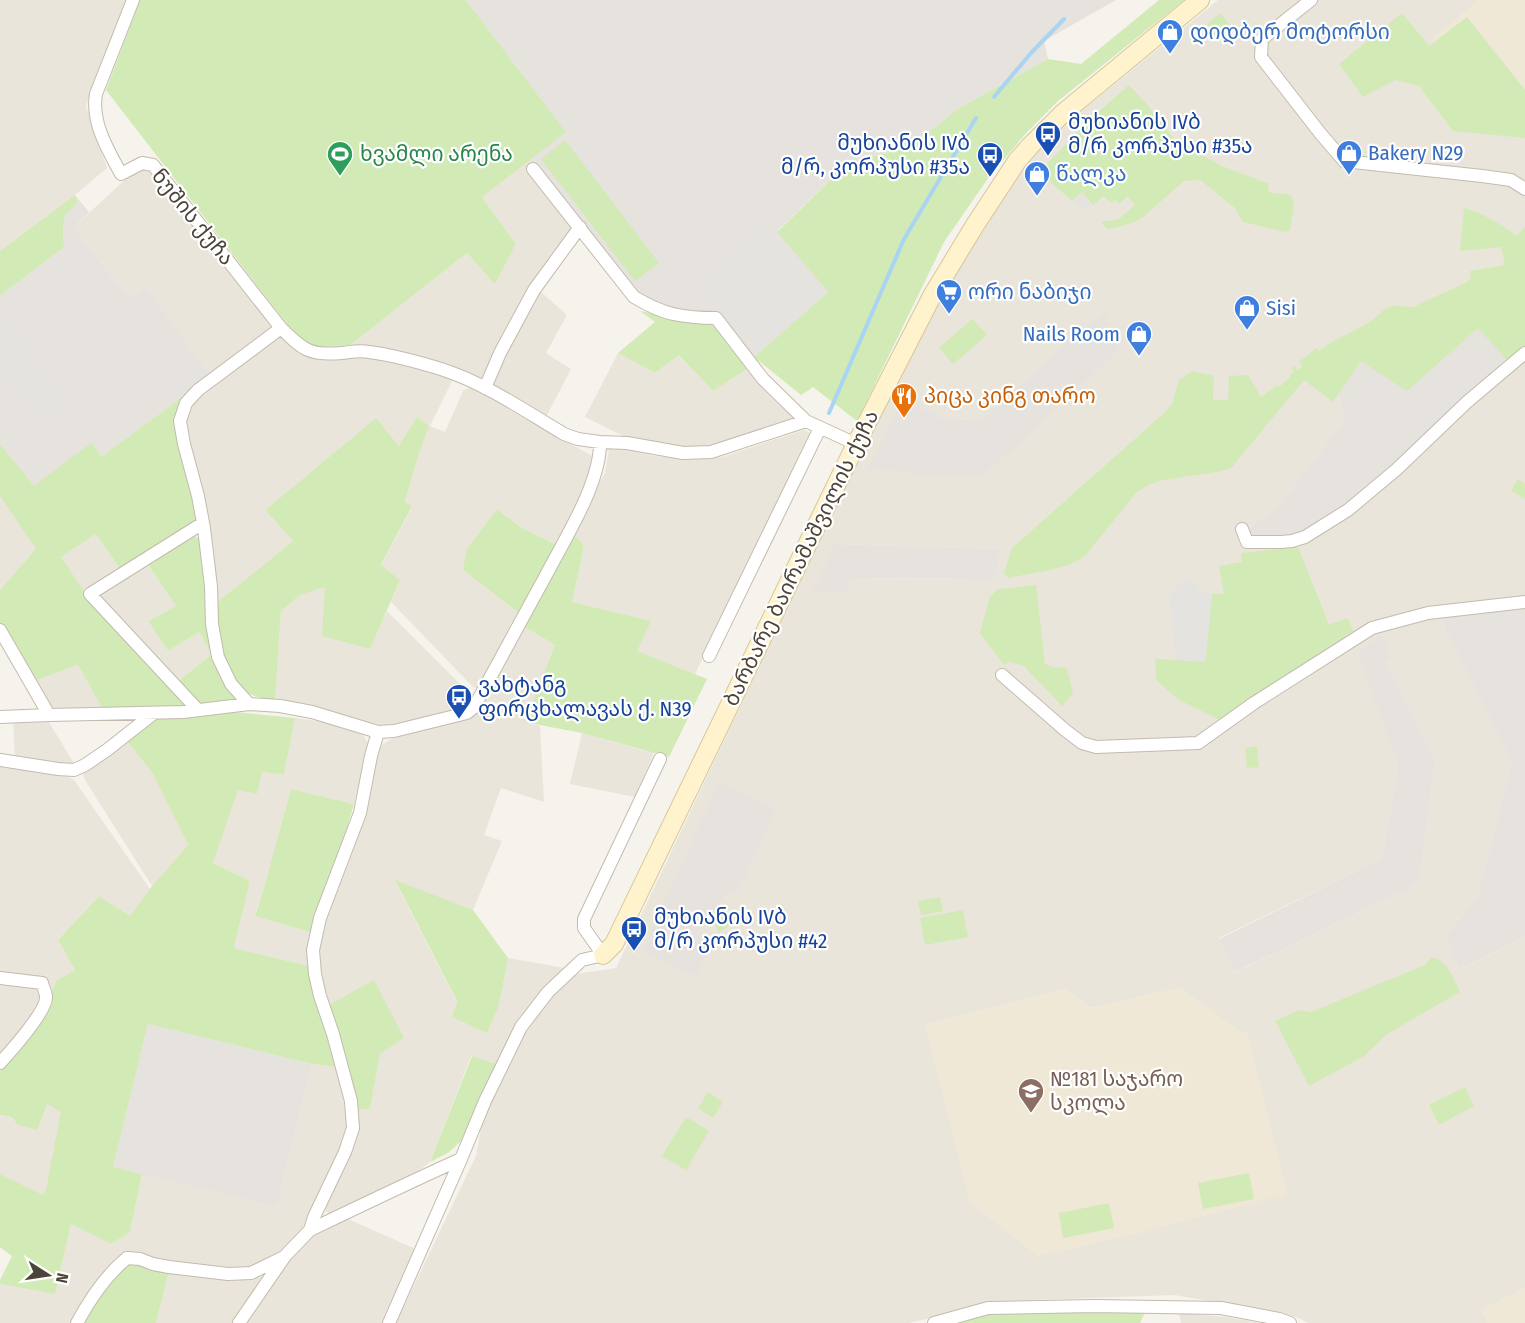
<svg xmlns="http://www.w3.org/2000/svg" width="1525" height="1323" font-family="'Fira Sans Condensed','Noto Sans Georgian',sans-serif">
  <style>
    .residential { fill: #eae5da; fill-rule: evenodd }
    .industrial { fill: #e6e2dd }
    .education { fill: #efe8d6 }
    .green { fill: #d2eab5 }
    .parking { fill: #e5e3e0 }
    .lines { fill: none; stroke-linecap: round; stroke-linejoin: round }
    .stream { stroke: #a9d4f2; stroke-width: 4 }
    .street-casing { stroke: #c2bbae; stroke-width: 14 }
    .secondary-casing { stroke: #d6c79b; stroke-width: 20 }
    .street { stroke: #fff; stroke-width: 12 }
    .secondary { stroke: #fff3cd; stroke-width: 18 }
    .labels { text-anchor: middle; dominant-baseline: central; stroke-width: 4.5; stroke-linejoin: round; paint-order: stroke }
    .shop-label { font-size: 21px; fill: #366cbe; stroke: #fff; text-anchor: start }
    .transit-label { font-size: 21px; fill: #164399; stroke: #fff; text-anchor: start }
    .leisure-label { font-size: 21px; fill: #27864d; stroke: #fff; text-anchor: start }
    .street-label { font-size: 21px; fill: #4b4439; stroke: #fff }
    .food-label { font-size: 21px; fill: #c56008; stroke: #fff; text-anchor: start }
    .education-label { font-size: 21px; fill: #785e54; stroke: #fff; text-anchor: start }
  </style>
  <rect width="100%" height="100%" fill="#f6f3ec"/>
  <path class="residential" d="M0,0H127L86,106L107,168L75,195L0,251Z
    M1218,0H1479L1433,39L1525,130V607L1449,617L1442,623L1511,762L1477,897L1445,937L1461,969L1525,937V1288L1482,1310L1488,1323H1308L1297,1317L1175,1295L1002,1301L909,1323H396L476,1156L483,1117L526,1030L569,975L616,968L887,398L969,242L1045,141ZM1102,312L950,477L903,398L943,418L981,419ZM1407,391L1253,538L1249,528L1279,506L1344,420L1339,394ZM835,544L1001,549L995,579L848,578ZM1359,652L1392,658L1385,662L1435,759L1420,876L1412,887L1236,972L1219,938L1382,859L1398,767ZM720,783L740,886L727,894L698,934L641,951ZM1180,988L1226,1022L1248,1035L925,1025L1064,989L1091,1008Z
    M532,157L582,222L483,382L349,346L467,253L495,283L516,244L482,197Z
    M140,166L149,168L273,327L211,376L145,285L130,298L83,241L76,225Z
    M540,291L567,315L546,353L571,369L546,417L492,387L505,357Z
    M280,335L314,359L355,355L376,358L453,379L430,426L445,432L463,391L470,387L594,457L591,472L557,545L522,528L497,509L463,570L520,614L482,688L477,689L472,686L391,602L400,580L381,566L412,507L405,503L418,457L429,426L399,446L376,418L265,510L293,541L215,604L184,417L196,396Z
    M618,353L655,373L679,355L713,391L747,369L755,379L795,418L742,437L719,448L687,450L629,439L585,417Z
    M804,430L810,433L695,674L636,651L650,621L572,602L584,546L572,532L605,473L609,449L632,450L653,456L686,458L722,457Z
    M0,496L37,549L0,590Z
    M96,534L120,569L84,591L60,557Z
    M147,563L176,606L148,621L168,651L199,632L212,654L175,684L95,594Z
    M325,587L369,649L387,611L469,693L470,704L467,708L398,726H384L358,719L275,701L281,611L300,595Z
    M523,626L555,645L524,722L540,726L544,802L501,788L484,835L502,841L473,910L395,881L457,1002L452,1017L499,1005L508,958L565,968L528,1009L496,1064L471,1056L430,1162L410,1177L329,1214L325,1210L327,1197L357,1110L370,1109L380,1054L327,1006L321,982L320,947L326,920L353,851L369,798L376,763L382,745L388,741L395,737L466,720L477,710Z
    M78,665L103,710L52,709L34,681Z
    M295,718L331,723L363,735L369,745L354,804L291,789L265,885L255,915L310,932L309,966L234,948L250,881L213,863L238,789L262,772L284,775Z
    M13,719H47L75,765L68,766L15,759Z
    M582,733L645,751L654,752L635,797L570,784Z
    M127,741L153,774L188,845L152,886L85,780L82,772Z
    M0,764L61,773L74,780L150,889L130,916L99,896L58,940L75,970L56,981L53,991L45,980L0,974Z
    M0,984L39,987L42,1003L0,1058Z
    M312,1064L336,1067L348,1100L350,1121L339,1158L302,1230L282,1250L253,1267L236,1268L157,1260L133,1253L116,1258L82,1306L73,1323H0V1284L55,1294L71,1224L111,1244L130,1232L142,1174L277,1207Z
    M47,1104L62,1112L46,1189L43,1196L0,1174V1115L12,1117Z
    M348,1219L418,1250L383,1323H244L295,1253L313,1235Z
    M276,1265L250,1298L232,1323H156L169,1271L229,1281L252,1276Z
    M1179,1313L1226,1317L1260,1323H1181Z"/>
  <path class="industrial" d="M466,0H1116L1044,41L1048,59L959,108L911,146L847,164L777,231L828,292L754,357L717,312L670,309L640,298L532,157L566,132Z
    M75,195L89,212L76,225L83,241L130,298L145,285L211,376L101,457L92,442L34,487L0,444V296L64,247L63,225L66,214L77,202Z
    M1103,311L1119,349L1022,441L982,475L950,477L869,468L903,398L943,418L981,419Z
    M1478,328L1509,362L1347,506L1309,531L1253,538L1249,528L1279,506L1344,420L1339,394L1361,361L1407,391Z
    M835,544L1001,549L995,579L849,578L848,592H813Z
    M1525,607V937L1460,969L1445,937L1477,897L1511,762L1442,623L1449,617Z
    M1381,635L1392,658L1385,662L1435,759L1420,876L1412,887L1235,972L1219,939L1382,859L1398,767L1358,652Z
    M719,783L776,809L740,887L727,894L698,934L713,940L696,976L641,951Z
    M148,1024L312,1064L277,1207L113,1167Z"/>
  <path class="education" d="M1479,0H1525V130L1505,128L1433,38Z
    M1180,988L1226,1022L1248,1035L1287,1194L1140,1233L1038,1256L970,1203L925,1025L1064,989L1091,1008Z
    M1525,1288V1323H1488L1481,1310Z"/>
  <path class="green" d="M140,0H466L566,132L482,197L516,244L495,284L467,253L349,346L313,347L300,341L106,90Z
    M1159,0H1184L1058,101L1027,132L989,177L944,242L857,421L813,387L801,395L754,357L828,292L777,232L847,164L911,146L959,108L1048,59L1081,64Z
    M1220,13L1234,30L1221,40L1207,24Z
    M1402,13L1429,46L1467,17L1525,90V138L1453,131L1419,86L1395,80L1363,97L1339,64Z
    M1129,85L1146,103L1176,141L1222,166L1269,184L1268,192L1291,195L1294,205L1290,230L1286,232L1243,222L1235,208L1200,180L1184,181L1142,218C1131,224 1120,227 1107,229L1101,222L1119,219L1135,205L1128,196L1119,204L1116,200L1111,203L1104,196L1093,205L1082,192L1072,201L1039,172L1088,121Z
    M565,140L659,263L635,281L541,159Z
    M75,195L78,202L66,214L63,225L64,247L0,296V251Z
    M1464,208C1482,212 1501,225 1517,236L1525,226V347L1509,362L1478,328L1407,391L1361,361L1333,402L1304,380L1231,468L1222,471L1163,480L1148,485L1136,493L1085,556L1069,565L1045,571L1008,578L1004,573L1012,548L1163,414L1172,404L1179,380L1192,371L1214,376L1213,400H1228L1229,376L1248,375L1261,397L1277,385L1279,387L1291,376L1290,375L1294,371L1292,368L1295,366L1298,370L1302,367L1299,362L1316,348L1319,351C1334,339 1353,332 1370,322C1376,318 1382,310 1389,307C1397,304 1405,308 1413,307L1467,282V281L1471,279L1470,271L1505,265L1501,247L1460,251Z
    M640,311L712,324L747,369L713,391L679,355L655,373L618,353L655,322Z
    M972,319L987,335L953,364L939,348Z
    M181,398L183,404L198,521L120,569L96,534L61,557L84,591L98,607L190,707L103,710L78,665L34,681L0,623V590L36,549L0,496V444L34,486L92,442L101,457Z
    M417,417L429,426L418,457L405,502L412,506L381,565L400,580L370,649L322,636L325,587L300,595L281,611L275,701C265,698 253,697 244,691C217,673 218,632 215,604L293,541L265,510L376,418L399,446Z
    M1518,479L1525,484V499L1511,491Z
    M497,509L522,528L557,545L520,614L463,570L467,549Z
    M572,532L584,546L572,602L651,621L637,651L707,679L669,757L582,733L524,722L555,645L523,626Z
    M194,536L202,540L209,633L236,699L200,707L175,684L212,654L199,632L168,651L148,621L176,606L147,563Z
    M1298,547L1329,625L1348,618L1353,631L1220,720L1179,700L1156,680L1155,659L1205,661L1212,594H1224L1219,566L1242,562L1241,553Z
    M1036,585L1045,664L1052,667L1067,668L1073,694L1062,706L1024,666L1010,662L1004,665L980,633L990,596L999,589Z
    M235,712L295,718L284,775L262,772L257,794L238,790L213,863L250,881L234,948L309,966L311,985L336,1067L312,1064L148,1024L113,1167L142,1174L130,1232L111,1244L71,1224L55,1294L0,1284V1280L12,1256L0,1247V1174L43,1195L46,1189L61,1112L47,1104L37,1130L18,1125L12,1117L0,1115V1071C24,1043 45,1015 56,981L75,970L58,940L99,896L130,916L152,886L188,845L153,774L127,741L159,717Z
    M1257,746L1259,767L1247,768L1245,748Z
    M291,789L354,804L346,831L310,932L255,916L264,888Z
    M395,880L473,910L508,958L499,1005L487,1033L452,1017L457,1001Z
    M940,897L943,911L921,915L918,901Z
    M726,908L734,923L719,932L710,916Z
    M963,910L968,937L925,945L920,918Z
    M1432,957C1449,962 1453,978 1460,992L1387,1034L1364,1056L1309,1086L1275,1021L1299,1010L1311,1012L1425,965Z
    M374,980L404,1038L380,1054L370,1109L357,1110L327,1006Z
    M472,1056L496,1064L461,1141L448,1153L430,1162Z
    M1465,1087L1474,1106L1439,1125L1429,1105Z
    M708,1092L723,1102L713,1118L698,1108Z
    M686,1117L709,1131L686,1170L662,1156Z
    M1249,1173L1254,1199L1203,1209L1198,1183Z
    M1109,1203L1114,1228L1063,1238L1059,1213Z
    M131,1262L169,1271L156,1323H82L98,1295L118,1271Z
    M991,1312H1145L1140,1323H949Z"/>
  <path class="parking" d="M1083,193L1091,204L1082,211L1072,201Z
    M769,230L824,295L760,349L705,284Z
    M0,318L62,397L42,415L0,364Z
    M1188,577L1204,594H1212L1205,662L1176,660L1169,595Z"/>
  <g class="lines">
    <path class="stream" d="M994,97L1031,53L1064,19
      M829,413L904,239L976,118"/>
    <g class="street-casing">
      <path id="street" d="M133,0L96,94C91,122 108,150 121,174L142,163L153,165L281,328C303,350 310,356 342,353C351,352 360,350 369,352C394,355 418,362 441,369C485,383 525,411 564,434L578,439L600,442L627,443L683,453L711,452L806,421
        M1311,0L1262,39L1261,57L1320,133L1344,161L1482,176L1511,180L1525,189
        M533,169L634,297C646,304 659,311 673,314C687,317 702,318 716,318L763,379L806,421L856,444
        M485,388L500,353L534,290L580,227
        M1242,529L1247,542H1281L1292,541L1305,537L1348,510L1397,469L1467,402L1525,353
        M0,630L49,715L183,712L249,704L280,706L312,712L378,732L394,731L467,713L473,708L479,698C501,658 523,617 545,577C564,540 601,483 600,442
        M709,656L820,428
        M1002,675L1065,730L1082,743L1096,747L1198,743L1254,703L1372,628L1428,613L1525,602
        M249,704L231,684L218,657L212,624L211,587L204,528L198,496L184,444L180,421L186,403L198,390L281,328
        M198,710L90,594L203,523
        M0,717L49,715
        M0,760L58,769L74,770L85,765L107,750L154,713
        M0,978L42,983C43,987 46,993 46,997C47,1011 10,1052 0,1063
        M310,1230C360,1206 410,1182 461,1159
        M77,1323C90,1299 106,1275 127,1258L140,1259L153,1264L169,1267L228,1274L251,1273L284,1257
        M239,1323L285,1256L310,1230L314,1217L345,1152L353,1128L351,1101L333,1034L320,996L315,974L313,950L320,918L360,813L371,756L378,732
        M389,1323L461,1159L485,1101L521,1027L548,992L582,960L603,955L584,928V919L660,759
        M934,1323L988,1308L1094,1306L1221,1308L1279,1319L1290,1323"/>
    </g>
    <g class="secondary-casing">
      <path id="secondary" d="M603,955L614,944L856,444L932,296L975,225L1017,161L1030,146L1062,114L1200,0"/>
    </g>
    <use href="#street" class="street"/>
    <use href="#secondary" class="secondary"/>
  </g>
  <defs>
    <g id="shop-pin" transform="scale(1.35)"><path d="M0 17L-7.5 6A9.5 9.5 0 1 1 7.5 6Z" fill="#3f7fe0" stroke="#fff"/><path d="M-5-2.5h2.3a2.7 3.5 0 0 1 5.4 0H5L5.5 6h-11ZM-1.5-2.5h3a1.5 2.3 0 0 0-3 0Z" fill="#fff"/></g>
    <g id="bus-pin" transform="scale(1.35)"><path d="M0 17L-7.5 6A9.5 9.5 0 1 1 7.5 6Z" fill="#1a4fb4" stroke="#fff"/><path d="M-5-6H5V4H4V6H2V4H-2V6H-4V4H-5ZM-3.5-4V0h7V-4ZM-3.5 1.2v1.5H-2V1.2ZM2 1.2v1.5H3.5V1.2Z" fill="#fff"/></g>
    <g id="stadium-pin" transform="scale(1.35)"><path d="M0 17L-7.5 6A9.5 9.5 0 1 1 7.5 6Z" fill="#2e9e5b" stroke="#fff"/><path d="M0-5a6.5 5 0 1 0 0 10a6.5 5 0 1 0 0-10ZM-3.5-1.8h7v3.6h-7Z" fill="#fff"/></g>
    <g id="supermarket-pin" transform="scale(1.35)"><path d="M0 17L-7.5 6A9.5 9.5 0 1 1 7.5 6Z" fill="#3f7fe0" stroke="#fff"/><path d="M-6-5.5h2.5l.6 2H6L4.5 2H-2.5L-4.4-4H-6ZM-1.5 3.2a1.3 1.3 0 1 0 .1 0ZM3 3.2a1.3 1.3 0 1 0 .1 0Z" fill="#fff"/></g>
    <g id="restaurant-pin" transform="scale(1.35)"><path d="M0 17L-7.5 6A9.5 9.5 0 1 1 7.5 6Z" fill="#e8710a" stroke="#fff"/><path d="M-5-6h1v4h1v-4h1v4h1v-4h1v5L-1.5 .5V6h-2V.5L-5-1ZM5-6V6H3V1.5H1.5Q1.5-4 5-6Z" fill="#fff"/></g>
    <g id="school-pin" transform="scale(1.35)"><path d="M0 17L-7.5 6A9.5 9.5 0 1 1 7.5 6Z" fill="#8d6e63" stroke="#fff"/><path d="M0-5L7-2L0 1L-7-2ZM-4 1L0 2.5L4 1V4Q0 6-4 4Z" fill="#fff"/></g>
  </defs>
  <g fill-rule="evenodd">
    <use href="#shop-pin" x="1170" y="32"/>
    <use href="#bus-pin" x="1048" y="134"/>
    <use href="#shop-pin" x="1349" y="153"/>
    <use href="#stadium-pin" x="340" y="154"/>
    <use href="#bus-pin" x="990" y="155"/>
    <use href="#shop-pin" x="1037" y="174"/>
    <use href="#supermarket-pin" x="949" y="292"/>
    <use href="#shop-pin" x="1247" y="308"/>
    <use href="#shop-pin" x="1139" y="334"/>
    <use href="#restaurant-pin" x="904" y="396"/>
    <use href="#bus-pin" x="459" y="697"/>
    <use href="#bus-pin" x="634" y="929"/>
    <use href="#school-pin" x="1031" y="1091"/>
  </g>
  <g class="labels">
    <g class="shop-label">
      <text x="1190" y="32">დიდბერ მოტორსი</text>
      <text x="1368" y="153">Bakery N29</text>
      <text x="1056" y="174">წალკა</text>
      <text x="968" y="292">ორი ნაბიჯი</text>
      <text x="1266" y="308">Sisi</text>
      <text x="1120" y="334" text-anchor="end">Nails Room</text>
    </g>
    <g class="transit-label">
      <text x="1068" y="122">მუხიანის IVბ<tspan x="1068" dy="24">მ/რ კორპუსი #35ა</tspan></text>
      <text x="970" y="143" text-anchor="end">მუხიანის IVბ<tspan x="970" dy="24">მ/რ, კორპუსი #35ა</tspan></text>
      <text x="478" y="685">ვახტანგ<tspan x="478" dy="24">ფირცხალავას ქ. N39</tspan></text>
      <text x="654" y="917">მუხიანის IVბ<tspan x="654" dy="24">მ/რ კორპუსი #42</tspan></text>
    </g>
    <g class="leisure-label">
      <text x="360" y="154">ხვამლი არენა</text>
    </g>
    <g class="street-label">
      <text transform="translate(193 217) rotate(51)">ნუშის ქუჩა</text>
      <text transform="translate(801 558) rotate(-64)">ბარბარე ბაირამაშვილის ქუჩა</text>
    </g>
    <g class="food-label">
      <text x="924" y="396">პიცა კინგ თარო</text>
    </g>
    <g class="education-label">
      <text x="1050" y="1079">№181 საჯარო<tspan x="1050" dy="24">სკოლა</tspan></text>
    </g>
  </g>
  <g transform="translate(48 1275) rotate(102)" stroke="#ffffff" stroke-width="4.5" paint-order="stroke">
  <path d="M0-4.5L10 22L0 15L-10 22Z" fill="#4b4439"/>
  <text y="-9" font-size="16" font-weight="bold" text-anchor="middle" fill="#4b4439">N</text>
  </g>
</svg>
